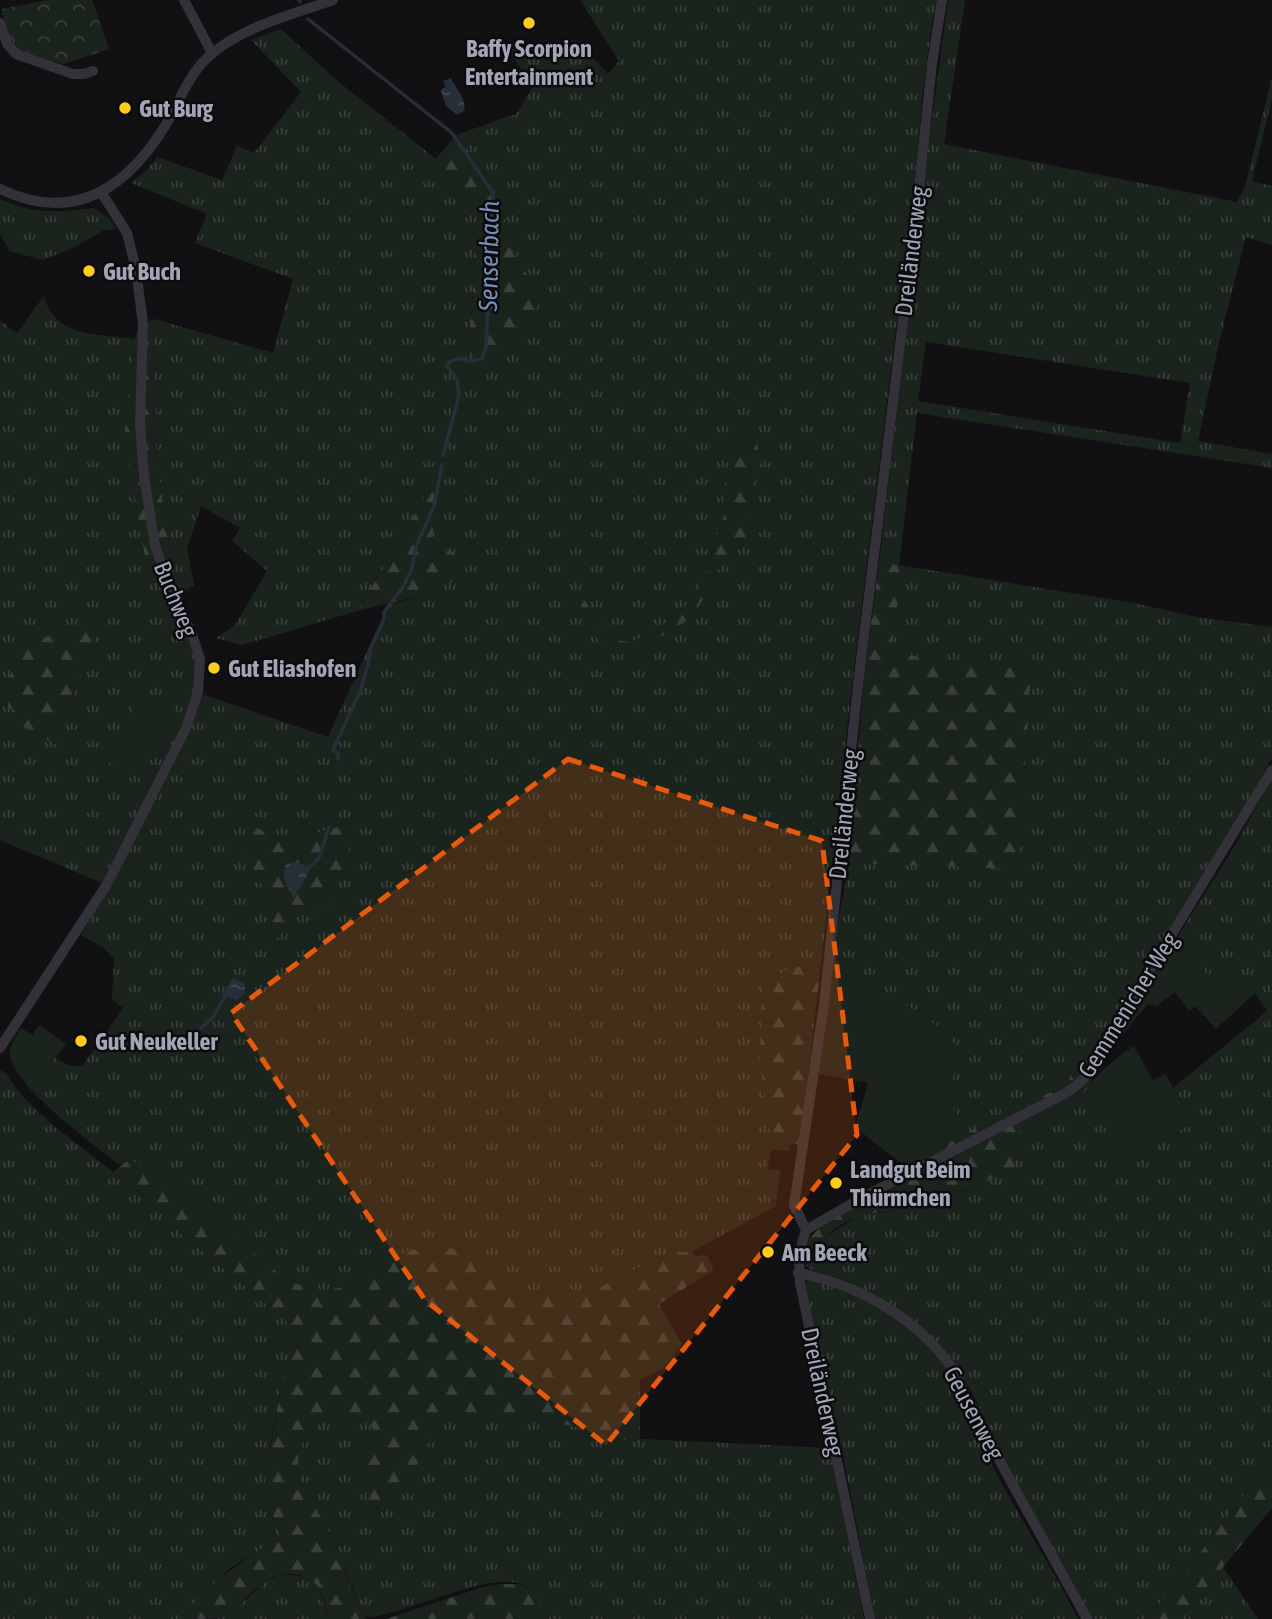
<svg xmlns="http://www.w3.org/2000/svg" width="1272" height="1619" font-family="'Asap Condensed',sans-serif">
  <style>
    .grass { fill: url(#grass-tufts); fill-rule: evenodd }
    .forest { fill: url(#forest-firs) }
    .park { fill: url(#park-crowns) }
    .garden { fill: #1b231d }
    .water { fill: url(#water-ripples) }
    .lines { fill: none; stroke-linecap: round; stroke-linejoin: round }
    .stream { stroke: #272e38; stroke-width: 3.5 }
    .street { stroke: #323238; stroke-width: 10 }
    .marked { fill: #e8590c; fill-opacity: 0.2; stroke: #e8590c; stroke-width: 5; stroke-dasharray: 14 9; stroke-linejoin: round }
    .poi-dot { fill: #ffcc1d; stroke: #0c0c0e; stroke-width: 2.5 }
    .labels { text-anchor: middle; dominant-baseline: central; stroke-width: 5; stroke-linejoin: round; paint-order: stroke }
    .poi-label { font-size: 24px; font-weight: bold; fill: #a1a5b5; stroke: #0c0c0e; text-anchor: start }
    .street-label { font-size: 24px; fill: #a1a5b5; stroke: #0c0c0e }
    .water-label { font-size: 26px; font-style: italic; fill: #748fb4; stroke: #0c0c0e }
  </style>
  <defs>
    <pattern id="grass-tufts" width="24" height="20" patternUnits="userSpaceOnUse" patternTransform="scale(1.75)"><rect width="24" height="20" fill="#1b231d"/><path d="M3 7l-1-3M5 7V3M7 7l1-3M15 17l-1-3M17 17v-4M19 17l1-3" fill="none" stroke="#39403c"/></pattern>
    <pattern id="forest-firs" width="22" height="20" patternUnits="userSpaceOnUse" patternTransform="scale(1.75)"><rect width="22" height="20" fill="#1b231d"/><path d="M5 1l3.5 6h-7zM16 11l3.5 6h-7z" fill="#39403c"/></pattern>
    <pattern id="park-crowns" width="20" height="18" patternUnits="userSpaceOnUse" patternTransform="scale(1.75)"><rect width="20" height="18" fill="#1b231d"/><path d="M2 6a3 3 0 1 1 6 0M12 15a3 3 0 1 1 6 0" fill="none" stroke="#39403c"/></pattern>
    <pattern id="water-ripples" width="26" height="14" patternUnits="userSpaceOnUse" patternTransform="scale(1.75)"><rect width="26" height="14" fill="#272e38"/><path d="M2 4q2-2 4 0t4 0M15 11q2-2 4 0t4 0" fill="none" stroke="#434953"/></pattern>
  </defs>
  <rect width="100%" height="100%" fill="#111113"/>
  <path class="grass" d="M580,0H938L932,22L923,91L915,176L853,676L821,964L791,968L766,1106L772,1149L767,1169L780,1170L776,1206L691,1252H671L578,1298L518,1290L498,1272L458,1248L421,1252L377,1265L352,1284L327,1291L289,1283L178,1190L143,1164L127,1161L119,1165L58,1116L31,1090L55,1058L70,1066H82L123,1008L112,999L114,959L104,948L81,935L110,886L201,694L328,737L388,605L427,594L436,549L432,536L437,515L438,474L404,535L357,611L242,645L216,638L235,625L267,571L232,541L240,528L201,506L187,548L194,584L186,591L175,593L156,451L154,319L273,353L293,279L195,243L207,214L131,183L146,171L157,157L222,180L237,146L254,153L301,92L251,40L281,29L334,78L436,159L478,209L469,353L543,300L507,243L504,196L456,135L516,114L534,85L507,50L576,40L608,74L619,61ZM734,442L742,548L726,546L693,617L617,654L590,628L575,592L585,601L611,639L630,642L650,635L691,601L703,582L725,512L723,492ZM350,824L269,932L277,907L286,841Z
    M948,0H965L944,144L1237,202L1245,186L1272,77V99L1252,181L1272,186V245L1246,237L1220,338L1198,441L1272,454V468L917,413L899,565L1133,603L1197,617L1272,627V758L1249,801L1115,1016L1090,1062L1083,1060L1076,1063L1066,1085L965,1135L950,1101L957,1049L832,955L849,863L1019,868L1031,670L898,654L892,645L899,593V565L879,563L929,142ZM926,342L1190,383L1180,443L918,401Z
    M0,199C34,215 58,212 94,208L110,219L116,229L102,231L73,248L42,260L10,251L0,234Z
    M43,297C47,305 51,314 58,320C76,337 111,335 134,339L124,438L165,587L189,636L196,662L195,692L183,726L102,883L0,840V321L17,333ZM97,628L76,691L56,713Z
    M1272,779V1458L1171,1591L1146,1619H1091L1002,1460L972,1392L949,1357L891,1306L847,1281L809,1269L806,1265L813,1253L827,1236L858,1216L917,1206L967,1190L1017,1133L1086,1091L1095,1096L1194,1121L1173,1088L1267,1011L1255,993L1234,970L1215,987L1191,952L1187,922L1234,847Z
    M0,1070L6,1074L23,1097L54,1126L155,1205L168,1223L285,1319L294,1330L298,1343L283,1375L270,1447V1507L281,1537L230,1568L181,1619H0Z
    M810,1280C857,1294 916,1320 945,1362C966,1393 976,1432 992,1465C1018,1517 1052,1566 1078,1619H875L841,1445L804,1282Z
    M330,1412L350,1414L371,1424L374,1432L362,1479L377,1509L383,1512L390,1508L420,1461L434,1433L447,1416L460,1412L554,1422L586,1429L606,1440L640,1439L830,1448L864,1619H535L539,1596C534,1593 527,1587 521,1584C482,1571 400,1619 363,1617L349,1579L297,1475L299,1450L313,1424Z
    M1223,1567L1258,1619H1180Z
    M280,1574L308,1577L319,1588L329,1619H217L242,1603L266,1581Z"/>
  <path class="forest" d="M456,135L504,196L507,243L543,300L482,363L469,353L478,209L436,159Z
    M154,319L156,451L175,593L165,587L145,557L124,438L134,339L142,325Z
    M745,440L757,442L760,464L743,548L726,546V556L693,617L631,655L617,654L604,648L590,628L574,590L585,601L611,639L630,642L650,635L691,601L703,582L725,512L723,492L734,441Z
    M438,471L437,515L432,536L436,549L452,551L462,567L457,579L427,594L357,611L404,535Z
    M879,563L899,565V593L892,645L898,654L1031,670L1019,869L849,863L864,677Z
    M66,627L97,628L76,691L56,713L57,745L29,730L8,705L9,677L24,649Z
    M245,823L286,841L350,824L358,827L325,912L298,914L275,941L269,932L277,907L245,859Z
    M821,964L800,1145L790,1143L789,1151L772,1149L760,1062L762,983L791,968Z
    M1083,1060L1090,1062L1092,1081L1086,1091L1017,1133L1014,1169C983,1183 951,1197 918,1206C885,1214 850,1209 824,1239C817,1247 813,1256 806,1265C805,1256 803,1247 809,1239C826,1217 881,1194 907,1181L902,1164L1066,1085L1076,1063Z
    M127,1161L143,1164L178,1190L289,1282L327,1291L352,1284L377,1265L413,1249L422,1252L458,1248L498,1272L518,1290L578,1298L671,1252H691L696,1256L707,1255L714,1270L659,1304L682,1344L664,1368L640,1380V1439L606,1440L586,1429L554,1422L459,1412L447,1416L434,1433L420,1461L390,1509L383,1512C370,1505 355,1471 359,1457C362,1449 369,1440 374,1433L371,1424L350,1414L330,1412L313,1424L299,1450L297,1475L329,1532L363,1617L367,1619H329C324,1596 319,1575 291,1574C282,1573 273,1575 266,1581C249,1592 238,1610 219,1618C209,1619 192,1619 181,1619C207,1582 244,1560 281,1537L270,1507L265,1480L283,1375L298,1343L294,1330L285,1319L168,1223L155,1205L113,1172Z
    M1272,1458V1508L1180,1619H1146L1171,1591Z
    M501,1584H520L540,1596L535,1619H386L483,1587Z"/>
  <path class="park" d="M48,0H92L109,49L63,64L16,49L10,39L1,9Z"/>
  <path class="garden" d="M142,691L175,708L141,778L107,761Z
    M1187,922L1191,952L1215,987L1234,970L1255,993L1216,1029L1195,1006L1189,1011L1175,992L1157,1006L1148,1004L1122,1035L1118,1033Z
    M832,955L949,1034L957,1049L950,1101L965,1135L902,1164L855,1127L868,1083L818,1074Z
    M39,1025L66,1044L31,1090C12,1065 0,1057 21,1028L32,1035Z
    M1134,1046C1142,1058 1145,1069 1153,1080L1165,1074L1194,1122L1119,1166L1095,1096L1086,1091C1097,1072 1116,1058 1134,1046Z"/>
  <path class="water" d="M451,78C455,88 467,98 464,111L457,115L446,106L441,91L443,88H446L443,81Z
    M295,862L311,868L294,898C286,885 281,878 286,864Z
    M233,978L245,984V993L237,1000L222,995Z"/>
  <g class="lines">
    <path class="stream" d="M299,0L300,2
      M308,19L452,133L493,193L486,348L482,359L467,361L460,358L449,362L447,366L457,380L459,395L443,456
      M338,759V754L333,750L360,692L368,664L370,650L384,619V612L403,587L412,568L416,547L434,506L442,465
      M306,870L319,858L329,827
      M200,1029L214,1016L226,995"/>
    <path class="street" d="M184,0L212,53
      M0,23L7,44L16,54L73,74H84L93,71
      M0,189C73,224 126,189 165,126C178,104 188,76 207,58C240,27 291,15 333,0
      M0,1048L107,884L186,728L198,692L200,659L192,634L170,587L155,546L144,476L140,423L143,324L136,269L127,233L101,192
      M806,1230L865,1196L1064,1094C1093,1077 1105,1050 1119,1021L1272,770
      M798,1273C858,1284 917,1318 952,1368L1003,1467L1087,1619
      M870,1619L800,1283L799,1253L806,1230L794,1205L824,1004L859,676L916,216L932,64L942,0"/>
  </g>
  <path class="marked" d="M568,759L822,841L857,1135L606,1445L425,1300L231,1013Z"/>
  <g class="poi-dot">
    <circle cx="529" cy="23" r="7"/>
    <circle cx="125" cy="108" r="7"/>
    <circle cx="89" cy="271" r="7"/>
    <circle cx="214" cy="668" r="7"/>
    <circle cx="81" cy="1041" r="7"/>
    <circle cx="836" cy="1183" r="7"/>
    <circle cx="768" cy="1252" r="7"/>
  </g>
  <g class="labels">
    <g class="poi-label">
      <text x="529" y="48" text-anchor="middle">Baffy Scorpion<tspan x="529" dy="28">Entertainment</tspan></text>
      <text x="139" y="108">Gut Burg</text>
      <text x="103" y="271">Gut Buch</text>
      <text x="228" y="668">Gut Eliashofen</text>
      <text x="95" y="1041">Gut Neukeller</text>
      <text x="850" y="1169">Landgut Beim<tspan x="850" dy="28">Thürmchen</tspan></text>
      <text x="782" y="1252">Am Beeck</text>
    </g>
    <g class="street-label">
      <text transform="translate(911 251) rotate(-83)">Dreiländerweg</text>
      <text transform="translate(176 599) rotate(68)">Buchweg</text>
      <text transform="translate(844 814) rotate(-84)">Dreiländerweg</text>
      <text transform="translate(1128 1005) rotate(-58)">Gemmenicher Weg</text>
      <text transform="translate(823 1392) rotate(78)">Dreiländerweg</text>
      <text transform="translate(974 1413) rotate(62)">Geusenweg</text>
    </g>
    <g class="water-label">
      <text transform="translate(489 256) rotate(-89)">Senserbach</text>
    </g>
  </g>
</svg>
